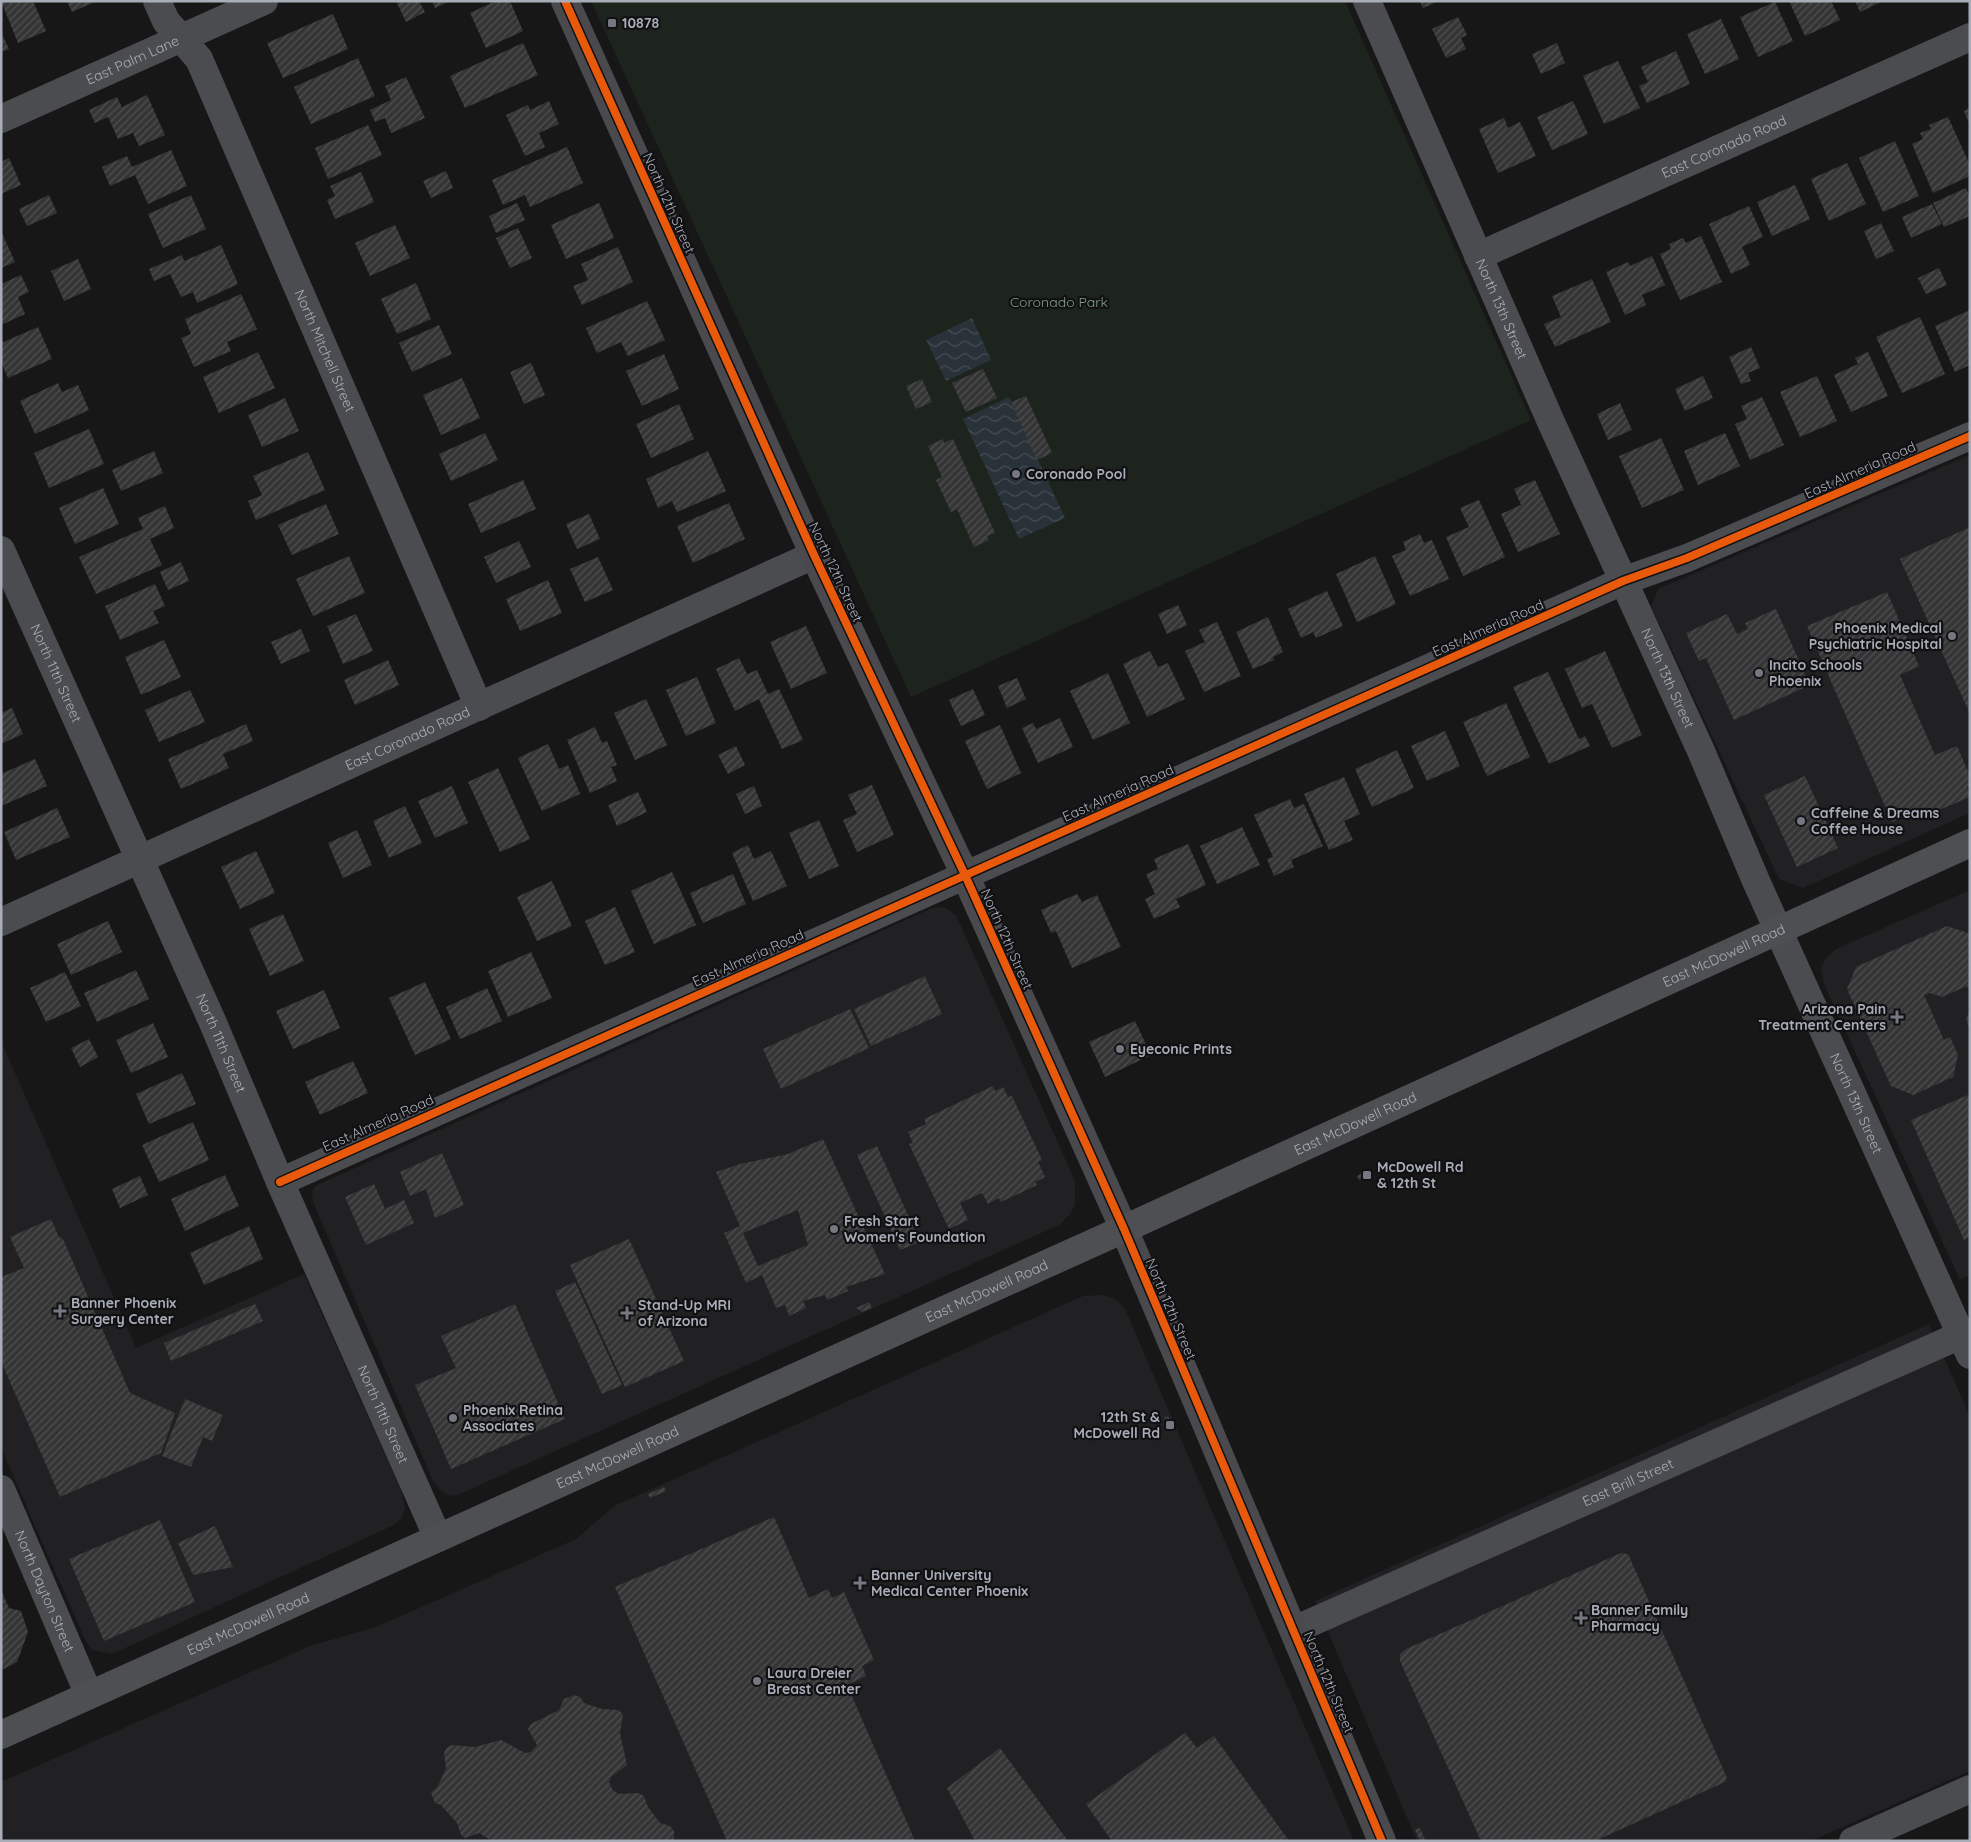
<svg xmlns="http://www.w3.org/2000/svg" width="1971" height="1842" font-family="Quicksand,sans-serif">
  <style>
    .built { fill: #212123 }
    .green { fill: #1d241e }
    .water { fill: url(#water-waves) }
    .building { fill: url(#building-hatch); fill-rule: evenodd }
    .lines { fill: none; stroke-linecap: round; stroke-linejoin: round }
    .street { stroke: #4b4c50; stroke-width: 28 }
    .secondary { stroke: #4a4a4e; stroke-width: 28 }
    .primary { stroke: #4d4f52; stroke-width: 28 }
    .cycleway-casing { stroke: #111113; stroke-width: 11 }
    .cycleway { stroke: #e8590c; stroke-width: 8 }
    .poi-dot { fill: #757880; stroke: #111113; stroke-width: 2 }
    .labels { text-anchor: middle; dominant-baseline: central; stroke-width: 4.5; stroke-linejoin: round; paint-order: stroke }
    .poi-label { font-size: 14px; font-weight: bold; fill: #a8adb8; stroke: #111113; text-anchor: start }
    .street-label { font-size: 14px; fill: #a8adb8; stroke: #111113 }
    .park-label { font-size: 14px; fill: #7fa381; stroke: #111113 }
  </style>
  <defs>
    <pattern id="water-waves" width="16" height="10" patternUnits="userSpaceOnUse" patternTransform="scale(1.25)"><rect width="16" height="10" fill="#2a3239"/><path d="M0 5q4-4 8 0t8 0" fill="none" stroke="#464d54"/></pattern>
    <pattern id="building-hatch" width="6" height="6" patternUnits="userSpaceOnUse" patternTransform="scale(1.25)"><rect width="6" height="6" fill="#353536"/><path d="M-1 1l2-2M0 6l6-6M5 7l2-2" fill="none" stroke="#4f5051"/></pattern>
  </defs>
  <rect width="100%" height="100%" fill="#171717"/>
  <path class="built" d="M1970,455V813L1803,888L1779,879L1651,606L1658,589Z
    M1970,890V1275L1960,1280L1824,984L1821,968L1826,958L1836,949Z
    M938,907L946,908L956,915L1075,1181V1205L1070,1214L1059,1225L462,1493L450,1496L441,1491L433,1481L313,1202L312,1192L315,1186L930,909Z
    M1,1041L136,1348L304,1274L401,1490L405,1508L402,1518L392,1526L112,1654L92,1650L85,1640L1,1448Z
    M1105,1295L1117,1300L1125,1309L1354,1841H1V1782L310,1646L376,1627L576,1539L614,1506L1083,1296Z
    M1929,1324L1970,1416V1771L1811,1841H1417L1315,1601Z"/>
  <path class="green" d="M591,1H1345L1531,420L911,697Z"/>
  <path class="water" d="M972,318L991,360L946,381L926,340Z
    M1009,397L1065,518L1019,539L963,419Z"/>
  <path class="building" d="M1,1H33L46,31L18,43Z
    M67,1H97L72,12Z
    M396,1H419L425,12L406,22Z
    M432,1H450L435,8Z
    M496,1H510L523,31L486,48L470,13Z
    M1420,1H1439L1423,8Z
    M1789,1H1831L1840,20L1805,36Z
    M1855,1H1883L1860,12Z
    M1775,2L1793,41L1758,57L1740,17Z
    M333,14L348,49L283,78L267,43Z
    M1458,17L1467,35L1461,38L1466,49L1446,58L1432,29Z
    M1721,19L1739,59L1705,74L1687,34Z
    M1,32L9,49L1,52Z
    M523,43L538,75L465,108L450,76Z
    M1557,43L1565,63L1541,74L1532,54Z
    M1676,51L1690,84L1647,103L1639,86L1648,82L1641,67Z
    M358,58L375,96L311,124L294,87Z
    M1618,61L1640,108L1604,124L1583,76Z
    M406,77L425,118L391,133L385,118L375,122L370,110L391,100L385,86Z
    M147,95L165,135L139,146L133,133L118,139L108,117L95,123L89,110L117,97L122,107Z
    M549,101L559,124L539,133L545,147L525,156L506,115L528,105L530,110Z
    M1573,101L1588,134L1552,150L1537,117Z
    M1970,108V125L1964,111Z
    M1948,117L1970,165V176L1933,193L1912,144L1923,139L1920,133L1931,129L1929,125Z
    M1504,118L1508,128L1520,122L1536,156L1498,173L1479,129Z
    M368,125L382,155L328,179L315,148Z
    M1895,141L1919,196L1883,212L1859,158Z
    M567,147L583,183L530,207L525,195L503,205L492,180Z
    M171,150L187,186L148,204L135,175L110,186L102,167L127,156L132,167Z
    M9,158L21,185L1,194V162Z
    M1847,163L1866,204L1829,221L1811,179Z
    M446,171L453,188L431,198L423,181Z
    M361,172L374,202L335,219L327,200L335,196L330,186Z
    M1795,185L1810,219L1772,236L1757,202Z
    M1966,188L1970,197V216L1944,227L1933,203Z
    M49,195L57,213L27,226L19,209Z
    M191,195L206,229L163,248L148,214Z
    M517,203L525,220L496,233L489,216Z
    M599,203L614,238L566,259L551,225Z
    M1932,204L1942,224L1911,238L1902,217Z
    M1749,206L1763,237L1742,247L1750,265L1731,274L1709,224Z
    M1881,223L1894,251L1876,259L1864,231Z
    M395,225L410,258L370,276L355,243Z
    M518,228L532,258L510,268L496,238Z
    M1,231L15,262L1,268Z
    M1701,236L1722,282L1680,300L1660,254L1671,249L1669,244L1683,238L1686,243Z
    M221,245L238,284L197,303L193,292L181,297L170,274L154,281L149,269L182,255L184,261Z
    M618,247L633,282L582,305L573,286L588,280L581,264Z
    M1652,256L1665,285L1642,295L1646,305L1625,315L1606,272L1628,262L1630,266Z
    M78,259L91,289L64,301L51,271Z
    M1939,268L1947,285L1926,294L1918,278Z
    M21,275L29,292L18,297L25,314L1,325V284Z
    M1592,279L1611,322L1555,347L1544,324L1561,317L1552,296Z
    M416,283L431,319L397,334L381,299Z
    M241,294L257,329L227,342L231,351L194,367L181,338L191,334L185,319Z
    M647,301L665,340L628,356L621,342L597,353L586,328Z
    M1970,310V365L1955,372L1935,326Z
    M1920,317L1945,374L1902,393L1876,337Z
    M439,325L452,354L412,372L399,343Z
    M38,327L52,359L8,378L1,362V343Z
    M1751,347L1760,368L1748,373L1751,381L1741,384L1729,357Z
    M258,352L275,388L219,413L203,377Z
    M1868,352L1888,396L1851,412L1834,375L1858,364L1855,358Z
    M664,354L679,389L642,406L626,371Z
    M531,363L545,395L524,404L510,372Z
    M983,369L997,398L966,412L952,383Z
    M1703,376L1713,398L1685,411L1675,389Z
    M1817,376L1837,421L1800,437L1780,392Z
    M462,378L480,418L441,435L423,395Z
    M922,379L932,402L916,409L906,386Z
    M58,383L62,392L78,385L89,410L35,434L20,401Z
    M1026,396L1052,453L1037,460L1011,402Z
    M1762,397L1784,445L1750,460L1735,424L1747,419L1741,406Z
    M285,398L299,431L262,447L248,415Z
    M1620,403L1632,430L1608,440L1597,414Z
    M679,404L694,439L651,458L636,424Z
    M89,429L104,464L49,488L34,453Z
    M485,433L498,460L451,481L439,454Z
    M1725,433L1740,466L1698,485L1684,451Z
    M1661,438L1684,490L1642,508L1619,456Z
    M943,439L944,443L953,439L995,533L987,536L989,540L974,547L957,509L951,512L936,480L942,477L928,446Z
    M154,451L163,473L121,491L112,470Z
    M708,451L726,491L677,512L672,501L658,508L646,479Z
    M308,452L325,490L256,520L248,501L262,495L253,476Z
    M523,480L536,509L481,533L468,504Z
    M1535,480L1560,534L1518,552L1501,514L1521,505L1514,489Z
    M103,488L119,524L75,544L59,508Z
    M1479,500L1505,557L1463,576L1446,537L1469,527L1460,508Z
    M729,503L745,539L693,563L677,526Z
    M326,504L339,534L292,555L278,525Z
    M165,506L174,528L150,539L162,565L96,594L79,557L143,529L138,518Z
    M589,514L600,539L577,549L566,524Z
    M1970,527V714L1900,559Z
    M1420,534L1424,543L1432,540L1449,579L1410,596L1392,556L1406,550L1403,542Z
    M519,541L531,567L496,583L484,557Z
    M349,556L365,593L313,616L296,579Z
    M1375,556L1396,604L1357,622L1336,574Z
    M598,557L613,590L585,602L570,569Z
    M181,562L189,581L168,590L160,572Z
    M548,580L562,613L520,631L506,599Z
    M155,584L165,606L153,611L159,623L120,640L105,606Z
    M1327,591L1343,626L1316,638L1313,632L1301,638L1288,609Z
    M1887,592L1919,666L1900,675L1935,755L1957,746L1970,776V786L1967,787L1970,797L1915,820L1912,813L1892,822L1807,626Z
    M1178,605L1187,625L1167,634L1158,614Z
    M1776,609L1810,685L1734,720L1706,658L1699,661L1686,633L1727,614L1737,634L1748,629L1745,623Z
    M356,614L373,651L343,664L327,626Z
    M1268,617L1283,652L1273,657L1274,660L1253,669L1236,632Z
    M1217,622L1241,676L1204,692L1185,651L1205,642L1199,630Z
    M806,626L827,673L791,689L770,642Z
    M301,629L310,651L281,664L271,642Z
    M164,640L181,677L141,695L125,657Z
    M1150,651L1158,667L1168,663L1185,699L1147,717L1123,664Z
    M1605,651L1642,735L1612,748L1592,704L1582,708L1565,669Z
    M739,658L747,674L757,670L768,694L779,689L803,740L782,749L759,699L735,711L716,669Z
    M388,660L399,685L355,705L344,680Z
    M1548,672L1579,739L1585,736L1590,746L1549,764L1513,687Z
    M1108,673L1130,723L1093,740L1070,691Z
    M697,677L716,723L686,736L666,690Z
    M1017,678L1026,699L1007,708L998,686Z
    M973,689L985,715L961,726L949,700Z
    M190,690L205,722L159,742L145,710Z
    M646,699L667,745L635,760L614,713Z
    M1506,703L1530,757L1487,776L1463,722Z
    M12,708L23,734L1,744V713Z
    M1060,718L1073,747L1038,763L1022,728L1033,723L1036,729Z
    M246,724L253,741L223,754L229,768L181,789L168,759Z
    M1000,725L1021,773L987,789L965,741Z
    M595,727L602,743L607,741L617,765L611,767L617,781L590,793L567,740Z
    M1445,731L1460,766L1427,781L1411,746Z
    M548,744L559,769L568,765L580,794L542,811L518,758Z
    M736,746L745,765L728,774L718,755Z
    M1397,750L1414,788L1372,807L1355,769Z
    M35,759L47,786L1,806V774Z
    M498,768L530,839L500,852L468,782Z
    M1805,776L1838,848L1797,867L1764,795Z
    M1344,777L1360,814L1344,821L1353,840L1329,850L1304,794Z
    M872,785L894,835L857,852L843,820L857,814L848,795Z
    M452,786L468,823L435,838L418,801Z
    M754,786L762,806L745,814L736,794Z
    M638,792L647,812L617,826L608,805Z
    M1290,799L1294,808L1304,804L1323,846L1291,860L1294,867L1274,876L1267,859L1273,857L1254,815Z
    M405,806L422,843L389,858L373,821Z
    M57,808L70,837L16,860L4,832Z
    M819,820L839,866L809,879L789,833Z
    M1242,827L1260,865L1217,884L1200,846Z
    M357,830L372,865L343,878L328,843Z
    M1188,844L1206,885L1176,899L1180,907L1154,919L1145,899L1155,894L1146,874L1158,869L1154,859Z
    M748,845L754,859L771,851L787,886L753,901L732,853Z
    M256,851L275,893L240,909L221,867Z
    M672,872L696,925L654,944L631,891Z
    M733,874L746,904L703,923L690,893Z
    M552,881L572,926L537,941L517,897Z
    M1077,894L1082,902L1097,895L1121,947L1072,968L1056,931L1051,933L1041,910Z
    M615,907L635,952L605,965L585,921Z
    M283,914L304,961L270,976L249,929Z
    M108,921L122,952L71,975L57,944Z
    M1947,926L1968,933L1970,936V992L1967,986L1942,997L1930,993L1924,995L1944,1040L1950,1037L1958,1055L1953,1077L1913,1095L1891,1086L1847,989L1856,967Z
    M531,952L552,998L508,1017L488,971Z
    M136,970L149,999L97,1022L84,993Z
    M65,972L81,1006L46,1022L30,988Z
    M925,976L942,1014L871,1046L854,1009Z
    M425,982L451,1039L415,1055L389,998Z
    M487,988L502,1021L460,1039L446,1007Z
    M324,990L340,1028L293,1049L276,1011Z
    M850,1009L869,1048L781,1089L763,1049Z
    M1970,1010V1030L1966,1020Z
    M1135,1021L1151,1055L1105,1077L1089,1042Z
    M153,1023L168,1057L131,1073L116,1040Z
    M89,1039L98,1057L80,1067L71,1048Z
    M353,1061L368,1093L320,1115L305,1082Z
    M182,1073L196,1104L149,1124L136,1094Z
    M993,1086L995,1091L1003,1087L1008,1097L1012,1096L1042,1160L1038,1162L1045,1177L1035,1182L1037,1185L1001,1202L999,1198L988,1204L982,1193L960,1203L968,1220L949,1229L909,1144L913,1143L908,1132L926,1124L924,1119Z
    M1970,1094V1237L1964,1240L1911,1120Z
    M193,1122L209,1160L159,1182L142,1145Z
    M823,1139L885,1274L846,1287L848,1291L827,1300L825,1295L803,1301L806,1308L789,1316L785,1305L776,1308L762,1275L746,1283L724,1233L740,1226L716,1172L740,1164L788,1154ZM798,1210L808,1245L758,1266L743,1233Z
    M877,1146L920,1242L900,1250L857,1155Z
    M442,1153L464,1205L435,1218L426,1189L410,1196L400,1172Z
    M1369,1170L1371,1175L1359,1180L1357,1176Z
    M225,1175L239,1206L185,1231L171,1199Z
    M140,1176L148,1195L120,1208L112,1189Z
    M374,1184L385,1209L404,1200L414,1223L366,1245L345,1197Z
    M51,1219L59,1237L63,1239L130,1393L175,1413L161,1453L60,1497L1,1361V1277L24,1268L10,1237Z
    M249,1226L263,1259L204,1285L190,1253Z
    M629,1239L684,1361L625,1387L570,1265Z
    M575,1282L622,1385L602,1394L555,1291Z
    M869,1302L872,1308L862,1312L856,1308Z
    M255,1304L263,1321L171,1361L164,1343Z
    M515,1304L565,1419L451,1469L415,1385L456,1368L441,1336Z
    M185,1399L223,1415L212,1441L203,1437L191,1467L162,1456Z
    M1168,1416L1173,1428L1169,1429L1164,1417Z
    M664,1487L666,1491L650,1498L648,1494Z
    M774,1517L809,1598L828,1589L832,1598L844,1592L874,1660L862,1666L866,1676L847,1685L915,1841H727L615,1587Z
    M160,1520L195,1602L104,1641L69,1559Z
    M215,1526L233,1567L193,1575L178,1543Z
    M1621,1553L1628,1554L1727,1778L1725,1782L1595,1841H1481L1400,1661V1654L1406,1649Z
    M1,1590L9,1608L21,1611L28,1632L17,1662L4,1669L1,1668Z
    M575,1695L580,1697L584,1703L602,1709L619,1710L623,1715L620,1733L627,1765L612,1776L609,1782L612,1789L618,1794L638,1793L644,1796L648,1807L660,1823L670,1826L674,1831V1841H492L479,1833L465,1838L461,1835L457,1823L441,1805L435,1803L431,1793L438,1786L446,1768L444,1754L446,1748L452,1745L475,1747L501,1740L525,1753L531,1752L537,1745L528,1729L531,1724L559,1710L564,1699Z
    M1185,1733L1197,1748L1214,1736L1289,1841H1112L1086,1804Z
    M1000,1748L1068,1841H975L947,1788Z
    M1420,1828L1425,1840L1423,1841H1420L1415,1830Z"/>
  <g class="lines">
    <g class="street">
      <path id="s1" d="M157,1L166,21L199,59L479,707"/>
      <path id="s2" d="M1367,1L1551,422L1701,751L1756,881L1970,1355"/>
      <path id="s3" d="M1,119L264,1"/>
      <path id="s4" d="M1478,256L1970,37"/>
      <path id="s5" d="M1,550L213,1023L280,1182L438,1538"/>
      <path id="s6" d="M1,922L814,555"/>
      <path d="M280,1182L1623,581L1687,558L1970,436"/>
      <path id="s7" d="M1,1489L89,1695"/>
      <path id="s8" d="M1294,1630L1961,1335"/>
      <path d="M1853,1841L1970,1789"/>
    </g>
    <path class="secondary" d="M565,1L814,555L965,875L1124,1229L1382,1841"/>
    <path class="primary" id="s9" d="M1,1735L1124,1229L1970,843"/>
    <g class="cycleway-casing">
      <path id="cycleway" d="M565,1L814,555L965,875L1124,1229L1382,1841
        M280,1182L1623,581L1687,558L1970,436"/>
    </g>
    <use href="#cycleway" class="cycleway"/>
  </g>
  <g class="poi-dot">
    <rect x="607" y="18" width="10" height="10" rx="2.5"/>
    <circle cx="1016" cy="474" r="5"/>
    <circle cx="1952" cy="636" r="5"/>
    <circle cx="1759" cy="673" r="5"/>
    <circle cx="1801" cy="821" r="5"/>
    <path d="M1894.5 1009.5h5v5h5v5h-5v5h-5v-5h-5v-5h5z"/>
    <circle cx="1120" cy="1049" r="5"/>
    <rect x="1362" y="1170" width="10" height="10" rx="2.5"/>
    <circle cx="834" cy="1229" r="5"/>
    <path d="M57.5 1303.5h5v5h5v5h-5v5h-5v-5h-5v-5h5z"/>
    <path d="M624.5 1305.5h5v5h5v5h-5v5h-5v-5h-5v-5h5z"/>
    <circle cx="453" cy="1418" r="5"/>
    <rect x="1165" y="1420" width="10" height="10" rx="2.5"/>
    <path d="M857.5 1575.5h5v5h5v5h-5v5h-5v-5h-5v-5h5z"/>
    <path d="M1578.5 1610.5h5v5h5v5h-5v5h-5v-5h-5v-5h5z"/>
    <circle cx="757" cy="1681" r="5"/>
  </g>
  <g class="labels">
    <g class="poi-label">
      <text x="622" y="23">10878</text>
      <text x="1026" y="474">Coronado Pool</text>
      <text x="1942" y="628" text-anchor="end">Phoenix Medical<tspan x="1942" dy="16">Psychiatric Hospital</tspan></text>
      <text x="1769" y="665">Incito Schools<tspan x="1769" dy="16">Phoenix</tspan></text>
      <text x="1811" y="813">Caffeine &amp; Dreams<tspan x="1811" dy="16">Coffee House</tspan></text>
      <text x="1886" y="1009" text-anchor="end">Arizona Pain<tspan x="1886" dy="16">Treatment Centers</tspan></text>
      <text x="1130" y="1049">Eyeconic Prints</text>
      <text x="1377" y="1167">McDowell Rd<tspan x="1377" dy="16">&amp; 12th St</tspan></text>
      <text x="844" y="1221">Fresh Start<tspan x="844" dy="16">Women's Foundation</tspan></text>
      <text x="71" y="1303">Banner Phoenix<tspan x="71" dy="16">Surgery Center</tspan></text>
      <text x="638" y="1305">Stand-Up MRI<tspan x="638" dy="16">of Arizona</tspan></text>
      <text x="463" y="1410">Phoenix Retina<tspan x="463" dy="16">Associates</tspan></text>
      <text x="1160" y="1417" text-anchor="end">12th St &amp;<tspan x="1160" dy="16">McDowell Rd</tspan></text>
      <text x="871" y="1575">Banner University<tspan x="871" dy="16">Medical Center Phoenix</tspan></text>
      <text x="1591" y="1610">Banner Family<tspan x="1591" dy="16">Pharmacy</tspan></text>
      <text x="767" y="1673">Laura Dreier<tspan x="767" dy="16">Breast Center</tspan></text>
    </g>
    <g class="street-label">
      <text stroke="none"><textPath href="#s3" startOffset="144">East Palm Lane</textPath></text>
      <text stroke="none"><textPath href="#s4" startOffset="269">East Coronado Road</textPath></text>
      <text transform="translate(669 203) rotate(66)">North 12th Street</text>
      <text stroke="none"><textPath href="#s2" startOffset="336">North 13th Street</textPath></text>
      <text stroke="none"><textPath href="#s1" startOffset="390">North Mitchell Street</textPath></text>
      <text transform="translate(1860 470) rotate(-24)">East Almeria Road</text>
      <text transform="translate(836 572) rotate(65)">North 12th Street</text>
      <text transform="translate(1488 628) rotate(-24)">East Almeria Road</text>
      <text stroke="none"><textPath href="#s5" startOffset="135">North 11th Street</textPath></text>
      <text stroke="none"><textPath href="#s2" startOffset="741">North 13th Street</textPath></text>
      <text stroke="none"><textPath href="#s6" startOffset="446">East Coronado Road</textPath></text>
      <text transform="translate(1118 793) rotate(-24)">East Almeria Road</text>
      <text transform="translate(1007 939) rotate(66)">North 12th Street</text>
      <text stroke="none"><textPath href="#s9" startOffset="1891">East McDowell Road</textPath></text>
      <text transform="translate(748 958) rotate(-24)">East Almeria Road</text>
      <text stroke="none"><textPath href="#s5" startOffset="540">North 11th Street</textPath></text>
      <text stroke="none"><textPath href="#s2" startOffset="1206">North 13th Street</textPath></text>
      <text transform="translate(378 1123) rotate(-24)">East Almeria Road</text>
      <text stroke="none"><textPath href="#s9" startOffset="1486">East McDowell Road</textPath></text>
      <text stroke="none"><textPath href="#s9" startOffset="1081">East McDowell Road</textPath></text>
      <text transform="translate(1171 1309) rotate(67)">North 12th Street</text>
      <text stroke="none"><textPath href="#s5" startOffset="945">North 11th Street</textPath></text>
      <text stroke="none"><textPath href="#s9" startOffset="676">East McDowell Road</textPath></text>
      <text stroke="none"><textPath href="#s8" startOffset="365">East Brill Street</textPath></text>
      <text stroke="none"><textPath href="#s7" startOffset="111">North Dayton Street</textPath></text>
      <text stroke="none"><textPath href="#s9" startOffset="271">East McDowell Road</textPath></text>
      <text transform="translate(1329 1682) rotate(67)">North 12th Street</text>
    </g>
    <g class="park-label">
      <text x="1059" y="302">Coronado Park</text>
    </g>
  </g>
  <rect width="1971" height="1842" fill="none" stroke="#a8adb8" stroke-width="5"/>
</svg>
